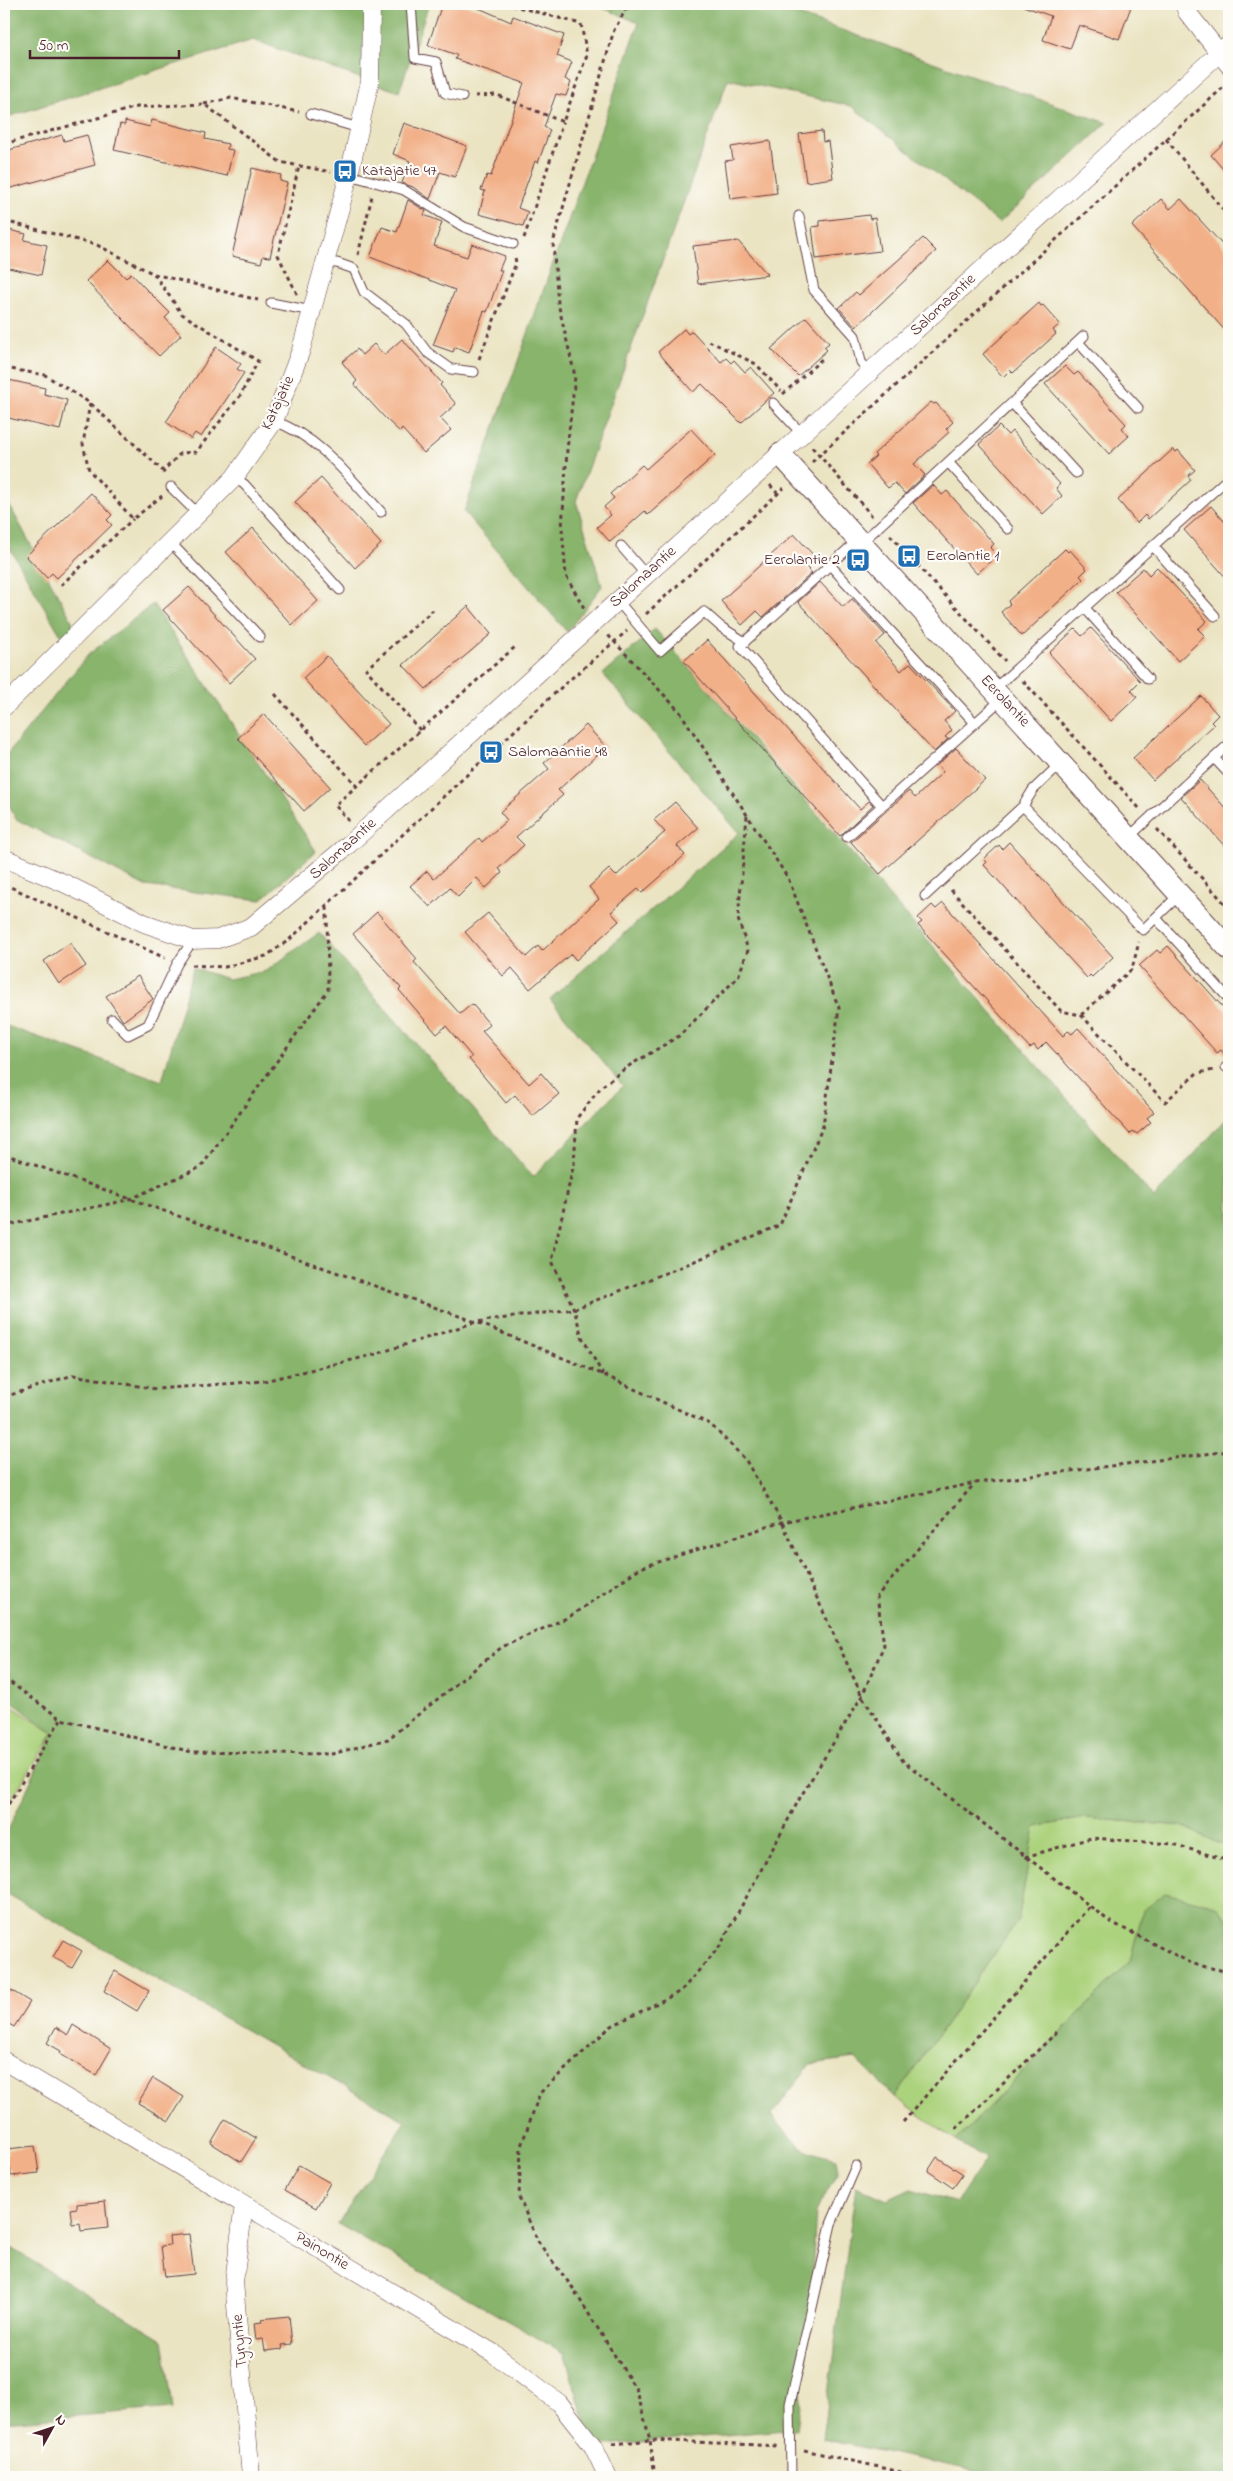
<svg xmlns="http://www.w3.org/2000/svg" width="1233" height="2481" font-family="'Indie Flower',sans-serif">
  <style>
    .green { fill: #abd27c; stroke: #7a7854 }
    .forest { fill: #88b46c; stroke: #696a4c }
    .building { fill: #f2b088 }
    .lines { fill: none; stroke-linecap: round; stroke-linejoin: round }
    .service-casing { stroke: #623d42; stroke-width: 11 }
    .minor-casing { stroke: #623d42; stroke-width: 19 }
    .tertiary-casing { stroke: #623d42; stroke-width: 23 }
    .path { stroke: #623d42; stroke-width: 3; stroke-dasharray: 4 4; stroke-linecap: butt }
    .service { stroke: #fff; stroke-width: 9 }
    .minor { stroke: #fff; stroke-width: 18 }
    .tertiary { stroke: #fff; stroke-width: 21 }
    .labels { text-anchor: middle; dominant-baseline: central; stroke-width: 4.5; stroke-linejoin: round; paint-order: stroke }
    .poi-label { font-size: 16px; fill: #4a1f2b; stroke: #fdfcf7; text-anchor: start }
    .street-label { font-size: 16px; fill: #4a1f2b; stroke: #fdfcf7 }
  </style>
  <rect width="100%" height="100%" fill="#fdfcf7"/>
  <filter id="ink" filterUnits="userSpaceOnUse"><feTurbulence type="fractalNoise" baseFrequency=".02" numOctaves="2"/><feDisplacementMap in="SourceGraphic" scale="10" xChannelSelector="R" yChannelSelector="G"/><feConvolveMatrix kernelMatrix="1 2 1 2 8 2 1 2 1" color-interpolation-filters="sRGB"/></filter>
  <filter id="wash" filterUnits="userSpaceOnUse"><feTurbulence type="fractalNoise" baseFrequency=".0096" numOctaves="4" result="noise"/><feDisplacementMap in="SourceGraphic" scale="20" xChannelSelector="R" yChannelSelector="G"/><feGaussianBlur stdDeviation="1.12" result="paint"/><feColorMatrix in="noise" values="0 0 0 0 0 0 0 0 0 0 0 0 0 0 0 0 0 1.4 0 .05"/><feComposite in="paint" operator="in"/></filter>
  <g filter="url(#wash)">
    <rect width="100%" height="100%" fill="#ebe4c3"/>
    <path class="green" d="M4,1701L53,1733L4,1811Z
      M1085,1818L1182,1826L1229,1848V1922L1218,1906L1143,1911L1130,1961L956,2141L895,2097L1018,1920L1035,1827Z"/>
    <path class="forest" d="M4,4H429L399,92L253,40L4,118Z
      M594,4H780L779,8L1107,123L999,223L851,106L728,79L576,501L602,586L567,632L464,512L639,23Z
      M4,495L79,634L67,646L4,538Z
      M153,604L316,851L261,900L145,886L16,819L4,794V758L88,655Z
      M655,629L1154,1198L1229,1116V1848L1182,1826L1085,1818L1035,1827L1018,1920L895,2097L855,2058L810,2064L772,2115C795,2144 799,2150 836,2159L838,2171L816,2212L807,2349L797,2429L593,2446L564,2353L338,2224L405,2121L4,1892V1839L53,1733L4,1696V1025L162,1081L193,968L228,979L266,971L319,933L533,1177L623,1086L550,999L739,833L603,674Z
      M1165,1893L1218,1906L1229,1922V2477H1005L822,2439L856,2186L887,2200L911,2189L956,2203L986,2158L956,2141L1130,1961L1143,1911Z
      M4,2244L163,2340L173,2408L4,2422Z"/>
    <g id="blocks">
      <path class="building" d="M442,4H461L481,9L511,22L513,16L564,35L557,56L572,62L565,79L571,82L566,96L556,94L544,127L550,130L538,163L535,161L518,208L528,212L523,226L479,214L485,191L481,190L487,175L491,176L524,83L455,59L457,55L428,45Z
        M1023,4H1132L1119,39L1079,25L1070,49L1043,40L1051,16L1023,6Z
        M152,120L206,133L205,139L228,144L227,149L233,150L227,176L114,150L120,124L125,125V121L150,127Z
        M404,123L467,146L455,177L440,172L430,199L413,187L402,183L410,161L393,154Z
        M822,131L823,142L828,141L833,178L806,182L799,134Z
        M62,135L64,141L87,135L95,165L4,190V158L10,156L9,150Z
        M1229,138V176L1211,155Z
        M770,141L777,193L730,199L725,161L733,160L731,147Z
        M252,168L281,175L280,181L287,183L270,257L263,256L261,263L232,256Z
        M1161,199L1170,209L1181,199L1229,252V335L1132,226Z
        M408,200L426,211L424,215L442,222L434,246L467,257L472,244L505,256L499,270H502L487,312L484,311L469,352L455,347L453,352L433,345L455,290L370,257L382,227L397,232Z
        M869,215L870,219L875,218L880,251L816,259L812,227L820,226V221Z
        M9,230L26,234L24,240L47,245L41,275L4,267V235L8,236Z
        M923,238L936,251L856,327L839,308L856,292L859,295Z
        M738,241L768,275L698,284L693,246Z
        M108,260L126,278L131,273L142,285L170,313L165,318L181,335L159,356L86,281Z
        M1039,303L1041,306L1043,305L1060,324L1053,330L1056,334L1013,373L1010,370L1003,377L983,354Z
        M806,317L829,343L824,347L827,350L798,376L771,349Z
        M684,329L688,334L692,331L721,362L726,358L731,363L734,360L745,372L751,367L774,393L741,423L702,384L693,392L658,352Z
        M402,339L442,383L440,385L456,404L440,418L451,430L424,453L402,429L400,432L385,418L354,384L357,381L342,362L357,349L362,355L374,344L384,355Z
        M216,347L241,364L237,369L244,373L201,437L195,433L191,439L166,422Z
        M1065,366L1074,375L1078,372L1126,424L1122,428L1129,436L1109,454L1045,384Z
        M4,379L45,388L44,394L67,400L60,430L4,417Z
        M931,402L934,404L936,403L953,422L946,429L949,432L914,464L925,475L905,494L895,483L888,488L867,464L876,456L874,454Z
        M999,426L1008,435L1012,431L1060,484L1056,488L1062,496L1043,514L979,444Z
        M691,429L715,455L648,515L645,511L610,542L597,527L611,515L604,507L614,498L610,494L642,465L646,469Z
        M1173,449L1176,452L1178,450L1195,470L1188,476L1191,480L1148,519L1145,515L1137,523L1118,500Z
        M321,478L381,544L355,568L295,502Z
        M933,485L942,495L947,491L994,544L990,548L997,555L977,574L913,503Z
        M91,493L112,515L107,520L112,525L57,578L52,573L47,578L26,556Z
        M1211,506L1229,527V581L1184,530Z
        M253,528L318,601L292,625L226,552Z
        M794,534L816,558L806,567L812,573L763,617L757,611L742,625L721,601Z
        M1065,549L1068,552L1070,550L1087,569L1080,576L1083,579L1022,636L1001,612L1010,604L1008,601Z
        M1157,567L1207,621L1198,629L1205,636L1178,661L1116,592L1143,568L1149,575Z
        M820,582L843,607L852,599L885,635L876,643L901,671L910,663L955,711L944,721L952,730L945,737L948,739L934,752L798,602Z
        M189,587L255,659L229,683L163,610Z
        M468,606L491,634L426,689L403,665Z
        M1091,628L1140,681L1131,690L1137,697L1111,721L1049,653L1075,629L1082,636Z
        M707,640L860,809L869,801L873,805L840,836L684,661Z
        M327,656L389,724L364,746L303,678Z
        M1201,696L1218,715L1211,722L1214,725L1153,780L1133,758Z
        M264,714L330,787L304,811L238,738Z
        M586,725L606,747L558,790L563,795L516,837L524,845L499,868L502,873L486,888L477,878L458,897L450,888L430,907L410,886L427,871L434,879L479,838L482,842L507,820L500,812L549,769L544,763Z
        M956,748L985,780L880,874L851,842L909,791L915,798L943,772L937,765Z
        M1200,780L1229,812V851L1181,797Z
        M675,802L698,828L677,846L685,855L642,893L638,889L611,912L619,921L576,960L571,954L530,989L512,968L503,976L465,932L488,913L526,957L538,946L542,951L599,899L589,887L609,869L616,876L665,832L654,820Z
        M1009,842L1113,957L1092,977L1090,975L1087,978L984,865L987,862L984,859L999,845L1002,849Z
        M943,903L1063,1036L1068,1031L1072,1034L1078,1028L1154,1112L1147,1118L1151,1122L1137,1134L1133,1131L1130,1134L1046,1042L1038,1050L1034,1045L1030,1048L918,925L922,922L918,918L932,905L936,909Z
        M377,912L417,959L414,962L460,1014L472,1004L490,1025L482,1031L529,1084L541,1073L559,1094L533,1116L515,1095L506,1103L469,1059L472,1057L446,1026L437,1034L399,990L401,988L353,934Z
        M70,943L86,966L59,984L44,961Z
        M1168,946L1229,1014V1059L1221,1050L1217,1053L1139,966L1157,950L1160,953Z
        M138,976L153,999L123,1021L106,996Z
        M63,1940L82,1951L72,1968L53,1957Z
        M115,1971L149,1991L137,2011L104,1991Z
        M4,1986L30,2002L14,2027L4,2021Z
        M73,2025L111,2049L96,2075L60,2054L61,2051L47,2043L56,2027L68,2035Z
        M153,2078L184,2097L169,2121L138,2103Z
        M225,2119L256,2138L241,2162L211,2143Z
        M35,2146L39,2173L11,2176L10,2168L4,2169V2154L8,2153L7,2149Z
        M937,2157L963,2174L953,2188L928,2171Z
        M299,2165L330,2183L316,2208L285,2190Z
        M105,2201L108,2228L81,2231L80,2223L72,2224L70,2209L77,2208V2204Z
        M189,2234L194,2274L165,2277L161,2246L170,2245L169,2236Z
        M289,2316L292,2344L282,2345L283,2349L265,2351L263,2339L256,2340L254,2323L262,2322L261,2319Z"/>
    </g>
  </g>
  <g filter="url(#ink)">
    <use href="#blocks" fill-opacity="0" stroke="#623d42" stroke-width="1"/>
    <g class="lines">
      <g class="service-casing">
        <path id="service" d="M411,4L415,58L436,62L445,93L462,97
          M311,114L359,128
          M349,175L404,190L464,227L513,244
          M799,216L814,290L855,336L861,362L870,373
          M325,263H337L354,269L364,292L406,324L427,352L451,369L474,372
          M271,303L312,311
          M1078,342L1138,408
          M773,403L802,434
          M1012,403L1076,473
          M274,421C320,437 349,477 381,512
          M948,462L1008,529
          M234,478L244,484L340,590
          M171,487L198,514
          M170,542L260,637
          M860,544L1084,336
          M621,546L646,575
          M1153,546L1215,616
          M830,565L857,541
          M617,600L660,651L704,612L721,627L745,642
          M1084,607L1148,679
          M994,689L1224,482L1229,487
          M1214,758L1229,774
          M882,806L740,646L830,565L975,723
          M1023,806L1143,930L1179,895
          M847,837L1002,699
          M1129,837L1229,744
          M925,896L1023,806L1033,790L1061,763
          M1156,918L1229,999
          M112,1019L128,1035L148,1025L177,964L193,940
          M1226,1067L1229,1065
          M791,2477L790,2404L831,2224L856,2166"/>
      </g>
      <g class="minor-casing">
        <path id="minor" d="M1184,4L1187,12L1229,65
          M4,707L234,478L274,421L301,350L349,175L370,81L371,4
          M4,858L66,884L144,923L193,940L218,939L251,927L348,845L802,434L1229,44
          M4,2061L493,2353L559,2403L593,2446L608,2477
          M244,2205L234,2282L251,2477"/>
      </g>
      <g class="tertiary-casing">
        <path id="tertiary" d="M780,454L1229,949"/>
      </g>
      <path class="path" d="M475,96L497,95L563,122L587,55L581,24L507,4
        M204,104L231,98L299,112
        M1166,139L1229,217
        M4,144L137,107L204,104L280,162L331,172
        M4,221L97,245L154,274L258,300
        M524,238L563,122
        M358,255L372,196
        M154,274L182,314L258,361L240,396L196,452L181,453L163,471L166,476
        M297,294L278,255L299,166
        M709,341L756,364L781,391
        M479,359L516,263L515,257
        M4,368L45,375L90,403L163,471
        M783,394L823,358
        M90,403L83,444L89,470L133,519L162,496
        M812,447L872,516
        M812,462L1227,84
        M770,485L778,494
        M890,535L1005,661
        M61,585L133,519
        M584,608L566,576L562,528L567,450L575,376L558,303L553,243L614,30L629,4
        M646,614L784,488
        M1023,681L1140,809
        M275,694L357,786
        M420,730L366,669L433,610
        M349,821L335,805L515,647
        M1157,829L1229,908
        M4,884L165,958
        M951,890L1061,1011L1081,1015L1132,969L1139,942
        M192,965L225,967L266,956L289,940L567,682L627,631
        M1081,1015L1165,1102L1197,1073L1215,1070
        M4,1154L476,1322L604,1375L710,1424L745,1459L782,1522L862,1696L903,1761L1109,1921L1193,1964L1229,1972
        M4,1226L128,1200L201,1167L328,990L327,905
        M603,1375L582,1337L574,1309L552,1261L574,1163L577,1118L601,1087L627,1067L679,1036L738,977L748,950L738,919L747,816
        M4,1397L73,1375L156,1389L264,1381L373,1355L476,1322L574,1309L683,1266L780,1225L823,1126L839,1008L788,878L680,712L607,634
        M4,1678L61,1719L192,1752L332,1754L388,1739L502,1647L569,1617L640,1568L782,1522L975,1483L1229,1451
        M4,1811L61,1719
        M1025,1857L1091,1838L1173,1844L1229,1861
        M903,2122L1090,1906
        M956,2129L1059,2030
        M613,2444L650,2440L779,2446
        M804,2450L923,2477
        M655,2477L650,2440L637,2391L572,2287L538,2242L519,2197L521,2146L540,2093L610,2027L681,1991L720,1946L801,1796L862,1696L884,1645L877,1596L975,1483"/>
      <use href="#service" class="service"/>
      <use href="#minor" class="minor"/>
      <use href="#tertiary" class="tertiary"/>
    </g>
  </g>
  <defs>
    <g id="bus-square" transform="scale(1.25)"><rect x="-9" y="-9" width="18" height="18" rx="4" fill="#1f6fb2" stroke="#fdfcf7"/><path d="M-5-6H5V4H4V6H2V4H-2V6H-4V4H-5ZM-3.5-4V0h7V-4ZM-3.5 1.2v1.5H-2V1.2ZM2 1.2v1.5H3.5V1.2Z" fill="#fff"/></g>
  </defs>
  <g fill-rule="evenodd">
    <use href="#bus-square" x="345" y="171"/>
    <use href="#bus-square" x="909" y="556"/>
    <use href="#bus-square" x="858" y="560"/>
    <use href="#bus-square" x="491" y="752"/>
  </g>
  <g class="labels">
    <g class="poi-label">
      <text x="362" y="171">Katajatie 47</text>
      <text x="926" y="556">Eerolantie 1</text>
      <text x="840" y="560" text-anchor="end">Eerolantie 2</text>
      <text x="508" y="752">Salomaantie 48</text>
    </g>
    <g class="street-label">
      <text transform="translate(943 305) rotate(-43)">Salomaantie</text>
      <text transform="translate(278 403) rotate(-65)">Katajatie</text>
      <text transform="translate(643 577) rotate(-42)">Salomaantie</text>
      <text transform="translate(1005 701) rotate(47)">Eerolantie</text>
      <text transform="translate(343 849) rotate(-42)">Salomaantie</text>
      <text transform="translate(322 2251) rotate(31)">Painontie</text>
      <text transform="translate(240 2341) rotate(-95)">Tyryntie</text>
    </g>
  </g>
  <rect width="1233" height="2481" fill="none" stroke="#fdfcf7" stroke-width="20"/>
  <g transform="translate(52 2428) rotate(50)" stroke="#fdfcf7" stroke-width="4" paint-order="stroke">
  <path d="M0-4L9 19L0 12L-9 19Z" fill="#4a1f2b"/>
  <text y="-8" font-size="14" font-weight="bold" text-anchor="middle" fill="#4a1f2b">N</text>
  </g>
  <path d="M30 50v8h149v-8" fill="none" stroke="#4a1f2b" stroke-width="2.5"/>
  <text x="38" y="50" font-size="15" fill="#4a1f2b" stroke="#fdfcf7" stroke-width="4" paint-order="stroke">50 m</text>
</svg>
